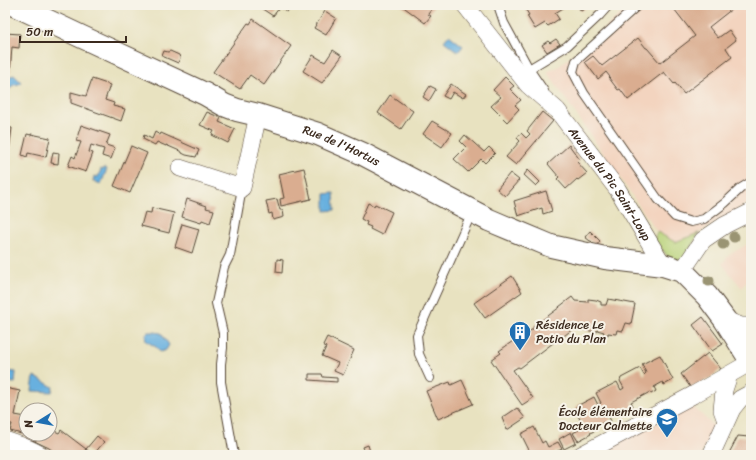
<svg xmlns="http://www.w3.org/2000/svg" width="756" height="460" font-family="Sriracha,sans-serif">
  <style>
    .built { fill: #f3d4bf }
    .green { fill: #b8d278; stroke: #7a7e4b }
    .water { fill: #68b0df; stroke: #526d7e }
    .building { fill: #daad90 }
    .lines { fill: none; stroke-linecap: round; stroke-linejoin: round }
    .service-casing { stroke: #554636; stroke-width: 10 }
    .minor-casing { stroke: #554636; stroke-width: 18 }
    .secondary-casing { stroke: #554636; stroke-width: 24 }
    .service { stroke: #fff; stroke-width: 8 }
    .minor { stroke: #fff; stroke-width: 17 }
    .secondary { stroke: #fff; stroke-width: 22 }
    .tree { fill: #9a9473 }
    .labels { text-anchor: middle; dominant-baseline: central; stroke-width: 4; stroke-linejoin: round; paint-order: stroke }
    .street-label { font-size: 12px; fill: #3b2a1e; stroke: #f7f3e8 }
    .poi-label { font-size: 12px; fill: #3b2a1e; stroke: #f7f3e8; text-anchor: start }
  </style>
  <rect width="100%" height="100%" fill="#f7f3e8"/>
  <filter id="ink" filterUnits="userSpaceOnUse"><feTurbulence type="fractalNoise" baseFrequency=".025" numOctaves="2"/><feDisplacementMap in="SourceGraphic" scale="8" xChannelSelector="R" yChannelSelector="G"/><feConvolveMatrix kernelMatrix="1 2 1 2 8 2 1 2 1" color-interpolation-filters="sRGB"/></filter>
  <filter id="wash" filterUnits="userSpaceOnUse"><feTurbulence type="fractalNoise" baseFrequency=".012" numOctaves="4" result="noise"/><feDisplacementMap in="SourceGraphic" scale="16" xChannelSelector="R" yChannelSelector="G"/><feGaussianBlur stdDeviation="0.9" result="paint"/><feColorMatrix in="noise" values="0 0 0 0 0 0 0 0 0 0 0 0 0 0 0 0 0 1.4 0 .05"/><feComposite in="paint" operator="in"/></filter>
  <g filter="url(#wash)">
    <rect width="100%" height="100%" fill="#e8e2c0"/>
    <path class="built" d="M631,5H751V202L699,233L675,242L657,232L547,72L558,67L590,41Z
      M751,242V274L742,288L722,264L729,255Z
      M691,405L715,427L701,455H595Z"/>
    <path class="green" d="M657,232L675,242L699,233L682,262L673,263L654,239Z"/>
    <path class="water" d="M449,35L463,46L458,52L444,41Z
      M14,75L21,82L19,84L13,85L10,89L5,87V78Z
      M104,168L107,169L101,184L93,181L94,176L98,177L101,169L103,170Z
      M334,193L335,210L325,211V194Z
      M148,332H154L161,333L169,345L166,350L160,352L156,347L146,341C145,337 145,334 148,332Z
      M5,371L16,372L15,383L5,382Z
      M34,376L53,387L52,392L32,391Z"/>
    <g id="blocks">
      <path class="building" d="M263,5H292L287,12L280,7L273,16L261,8Z
        M401,5H435L428,14L431,16L425,23Z
        M523,5H568L555,13L559,19L548,26L545,23L535,29L527,16L529,15Z
        M577,5H590L581,11Z
        M671,5H737L709,27L718,38L729,30L736,40L726,48L732,57L684,94L675,83L674,84L664,72L628,100L620,89L618,90L609,78L610,77L606,72L598,79L585,62L593,56L602,66L638,38L646,48H647L660,63L695,36Z
        M325,11L336,18L326,35L314,28Z
        M253,19L291,46L264,85L250,75L240,89L213,72L248,23L250,24Z
        M5,33L20,34L19,48L12,47L10,73L5,72Z
        M556,39L560,44L547,52L542,45L548,41L550,43Z
        M333,50L342,56L322,83L303,71L313,55L325,62Z
        M164,51L168,52L170,51L179,55L180,58L178,63L162,56Z
        M505,77L514,86L510,89L521,100L515,105L519,109L507,122L491,106L501,97L493,90Z
        M92,79L110,85L105,100L114,103L113,106L125,109L121,121L71,103V92L86,96Z
        M451,84L466,94L463,98L453,92L449,99L443,96Z
        M430,86L436,89L429,101L423,97Z
        M390,95L413,111L401,129L378,113Z
        M207,112L221,118L219,122L235,129L228,143L212,135L214,131L200,125Z
        M542,112L553,121L516,165L506,157L520,141L517,138L521,133L526,138L530,134L527,131Z
        M432,121L452,133L442,147L423,134Z
        M81,125L110,135L106,145L115,148L111,159L102,156L104,149L91,145L89,152L93,153L86,172L68,166L72,156L75,158L81,142L76,141Z
        M5,127L12,128L9,151L5,150Z
        M155,132L160,135L161,133L199,150L196,157L186,155L182,153V152L166,145V146L157,142L155,145L143,139L144,135L152,139Z
        M27,134L31,135V134L50,138L46,157L28,153L27,157L22,155Z
        M465,135L484,152L489,147L495,153L485,163L481,159L468,172L454,159L466,147L460,141Z
        M569,145L580,160L577,162L587,173L578,180L577,179L566,189L557,179L559,177L548,164Z
        M131,146L147,153L130,193L114,186Z
        M53,152L59,153L58,164L51,163Z
        M304,168L311,199L281,206L280,199L284,198L279,174Z
        M528,170L540,182L536,186L524,175Z
        M510,173L519,180L505,196L497,189Z
        M546,191L552,211L543,214L542,208L518,216L514,201Z
        M187,199L207,206L206,208L214,210L210,223L202,220L201,223L182,217Z
        M277,199L280,210H283L284,217L273,220L272,213L269,214L266,201Z
        M368,203L374,206L375,204L392,212L382,235L370,229L371,227L366,225L367,222L361,219Z
        M152,208L174,213L169,233L141,226L145,212L151,213Z
        M182,224L199,229L192,253L175,247Z
        M590,231L600,241L596,246L591,241H590L585,237Z
        M277,259L283,260L282,273L276,272Z
        M512,276L522,292L485,318L474,303Z
        M572,297L575,301L588,302V299L596,300L601,302V305H606L608,299L635,304L631,324L626,323L623,331L617,330L616,334L608,333V335L603,334L604,332L597,330V332L584,330V326L578,325L560,339L559,337L553,342V343L520,368L518,367L513,370L533,398L522,405L491,360L501,353L499,351L520,336L521,338L534,328L533,327L560,307H559Z
        M703,317L723,344L712,351L693,325Z
        M327,337L354,350L343,375L334,371L338,363L322,356L326,347L323,345Z
        M708,353L721,369L709,379L691,388L681,374Z
        M660,355L673,380L664,385L663,382L654,387L656,391L651,394L650,392L631,402L633,406L628,409L627,407L609,417L611,421L605,424L604,422L595,427L596,430L590,433L591,434L578,441L573,433L584,427L575,410V408L577,406L594,397L598,405L601,403L596,393L617,382L621,390L624,388L620,381L621,378L640,368L644,375L646,373L642,364Z
        M309,374H322L323,377L337,378V382L309,380Z
        M462,380L473,404L438,419L426,391L450,382L451,385Z
        M5,388L20,391L15,415L26,417V435L10,431L12,424L5,423Z
        M517,408L525,418L507,430L502,418Z
        M534,427L542,443L545,441L548,447L558,442L562,449L552,454V455H529L527,451L529,450L521,434Z
        M50,429L59,433L61,430L86,449L80,455H53L51,454L53,451L49,448L26,437V434H50Z
        M571,432L576,443L564,449L559,439Z
        M97,436L104,442L93,455L86,449Z
        M738,436L749,437L751,438V449L747,455H728Z
        M368,445L371,455H366L363,447Z"/>
    </g>
  </g>
  <g filter="url(#ink)">
    <use href="#blocks" fill-opacity="0" stroke="#554636" stroke-width="1"/>
    <g class="lines">
      <g class="service-casing">
        <path id="service" d="M498,5L504,23L529,69L544,91
          M638,5L576,61L573,72L584,93L658,199L675,217L691,222L704,219L725,203L741,188L751,182
          M529,69L567,46L600,15L609,5
          M430,378L419,354L417,335L472,212
          M234,455L221,382V364L223,348V333L216,303L224,267L230,255L242,188"/>
      </g>
      <g class="minor-casing">
        <g id="minor">
          <path id="s1" d="M465,5L528,85L557,110L618,190L663,265"/>
          <path d="M180,168L242,188L258,115"/>
          <path d="M682,271L703,240L725,225L751,212"/>
          <path d="M725,320L741,326H751"/>
          <path d="M726,421L722,410L724,390L729,375"/>
          <path d="M5,440C17,444 30,448 41,455"/>
          <path d="M581,455L693,395L751,362"/>
          <path d="M711,455L732,409L740,399L751,393"/>
        </g>
      </g>
      <g class="secondary-casing">
        <g id="secondary">
          <path id="s2" d="M14,5L23,9L80,36L205,94L224,105L237,110L258,115L318,134L361,153L489,220L551,246L605,258L663,265L682,271L707,296L725,320L751,361"/>
        </g>
      </g>
      <use href="#service" class="service"/>
      <use href="#minor" class="minor"/>
      <use href="#secondary" class="secondary"/>
    </g>
    <g class="tree">
      <circle cx="734" cy="237" r="5.5"/>
      <circle cx="723" cy="244" r="5.5"/>
      <circle cx="709" cy="281" r="5.5"/>
    </g>
  </g>
  <defs>
    <g id="building-pin" transform="scale(1.15)"><path d="M0 17L-7.5 6A9.5 9.5 0 1 1 7.5 6Z" fill="#1f6fb2" stroke="#f7f3e8"/><path d="M-4-6H4V6H1V3H-1V6H-4ZM-2.5-4.3h1.7v1.8h-1.7ZM.8-4.3h1.7v1.8H.8ZM-2.5-1h1.7V.8h-1.7ZM.8-1h1.7V.8H.8Z" fill="#fff"/></g>
    <g id="school-pin" transform="scale(1.15)"><path d="M0 17L-7.5 6A9.5 9.5 0 1 1 7.5 6Z" fill="#1f6fb2" stroke="#f7f3e8"/><path d="M0-5L7-2L0 1L-7-2ZM-4 1L0 2.5L4 1V4Q0 6-4 4Z" fill="#fff"/></g>
  </defs>
  <g fill-rule="evenodd">
    <use href="#building-pin" x="520" y="332"/>
    <use href="#school-pin" x="667" y="419"/>
  </g>
  <g class="labels">
    <g class="street-label">
      <text stroke="none"><textPath href="#s2" startOffset="357">Rue de l'Hortus</textPath></text>
      <text stroke="none"><textPath href="#s1" startOffset="231">Avenue du Pic Saint-Loup</textPath></text>
    </g>
    <g class="poi-label">
      <text x="536" y="325">Résidence Le<tspan x="536" dy="14">Patio du Plan</tspan></text>
      <text x="652" y="412" text-anchor="end">École élémentaire<tspan x="652" dy="14">Docteur Calmette</tspan></text>
    </g>
  </g>
  <rect width="756" height="460" fill="none" stroke="#f7f3e8" stroke-width="20"/>
  <g transform="translate(38 422) rotate(259)"><circle r="19" fill="#f7f3e8" stroke="#aca397"/>
  <path d="M0-3L7 15L0 10L-7 15Z" fill="#1f6fb2"/>
  <text y="-6" font-size="11" font-weight="bold" text-anchor="middle" fill="#3b2a1e">N</text>
  </g>
  <path d="M20 36v6h106v-6" fill="none" stroke="#3b2a1e" stroke-width="2"/>
  <text x="26" y="36" font-size="12" fill="#3b2a1e" stroke="#f7f3e8" stroke-width="3" paint-order="stroke">50 m</text>
</svg>
